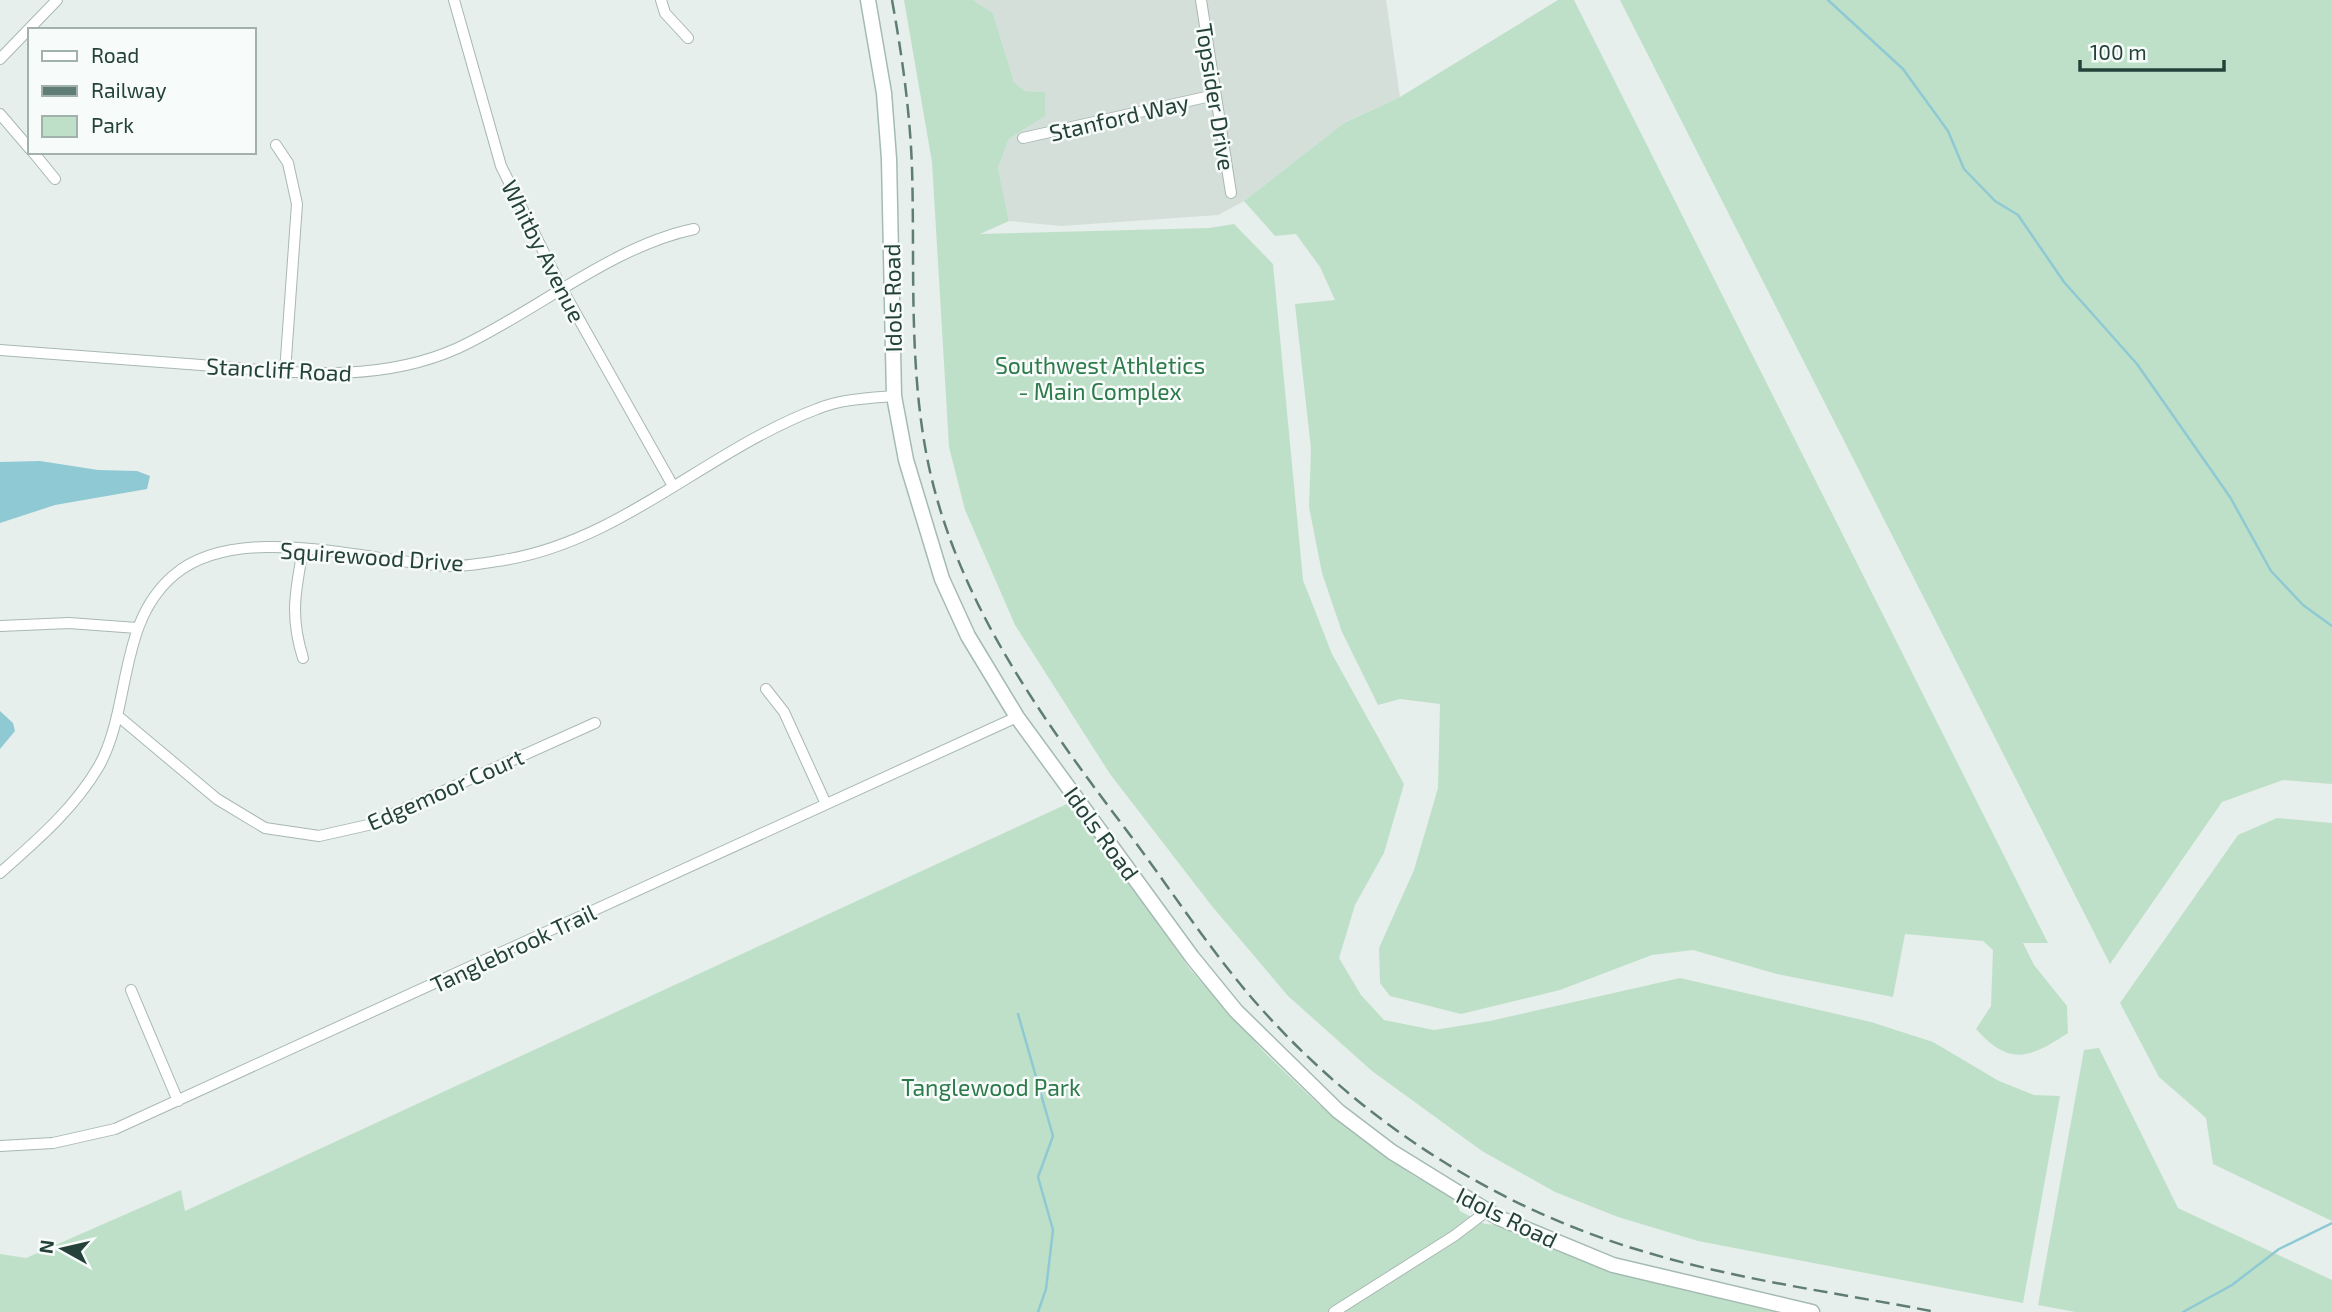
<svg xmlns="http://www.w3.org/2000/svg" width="2332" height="1312" font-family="'Exo 2',sans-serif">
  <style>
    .built { fill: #d4dfda }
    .green { fill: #bfe0c8 }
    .water { fill: #8ec9d4 }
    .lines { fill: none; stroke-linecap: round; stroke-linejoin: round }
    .stream { stroke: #8ec9d4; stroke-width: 2.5 }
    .street-casing { stroke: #a8b8b2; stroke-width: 12 }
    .secondary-casing { stroke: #a4bbb3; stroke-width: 17 }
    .street { stroke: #fff; stroke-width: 10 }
    .secondary { stroke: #fff; stroke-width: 14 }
    .rail { stroke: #5f7d75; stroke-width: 2.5; stroke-dasharray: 14 7; stroke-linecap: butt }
    .labels { text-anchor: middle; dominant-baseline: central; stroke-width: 5; stroke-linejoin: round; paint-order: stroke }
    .street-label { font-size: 23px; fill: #24423a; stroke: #f7fbf9 }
    .park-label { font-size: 23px; fill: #2d7a4b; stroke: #f7fbf9 }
  </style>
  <rect width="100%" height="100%" fill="#e6efeb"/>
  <path class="built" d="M973,0H1386L1400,97L1344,123L1244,201L1218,215L1061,226L1009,221L998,168L1009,139L1044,116L1045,92L1025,91L1014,82L993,13Z"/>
  <path class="green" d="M904,0H973L993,13L1014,82L1025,91L1045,92V116L1009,139L998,168L1009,221L980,234L1209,228L1234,224L1273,264L1303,580L1332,654L1404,784L1384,853L1355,905L1339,958L1361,995L1384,1020L1434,1030L1490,1021L1680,978L1871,1022L1933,1042L1999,1081L2034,1095L2060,1096L2023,1303L1698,1241L1618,1217L1555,1192L1482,1151L1372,1071L1288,996L1211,905L1110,774L1015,625L965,510L949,447L932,162Z
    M1558,0H1574L2048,943H2023L2034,965L2067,1006L2068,1033C2030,1058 2010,1067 1976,1029L1991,1006L1993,950L1983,941L1905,934L1893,997L1777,974L1693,950L1652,955L1560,990L1461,1014L1390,996L1380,983L1379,948L1414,870L1438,788L1440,704L1400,699L1378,705L1342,632L1322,573L1309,507L1311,449L1295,304L1335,300L1320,267L1296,234L1275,236L1244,201L1344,123L1400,97Z
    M1620,0H2332V784L2283,780L2222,802L2110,964Z
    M1071,802L1189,968L1266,1054L1318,1104L1414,1176L1455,1199L1460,1211L1485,1224L1498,1225L1549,1248L1624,1274L1788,1312H0V1254L26,1258L181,1190L185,1211Z
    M2277,818L2332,823V1221L2213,1164L2206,1118L2159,1077L2120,1003L2238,835Z
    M2099,1048L2178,1208L2332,1280V1312H2075L2038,1305L2084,1050Z"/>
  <path class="water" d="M40,461L98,470L137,471L150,476L147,489L55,505L0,523V462Z
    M0,711L13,723L15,731L0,749Z"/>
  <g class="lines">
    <path class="stream" d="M1828,0L1903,69L1948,131L1964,169L1995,201L2018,215L2064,282L2137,364L2230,497L2271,571L2303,605L2332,626
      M1018,1014L1053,1136L1038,1177L1053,1230L1046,1289L1038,1312
      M2183,1312L2232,1285L2279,1249L2332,1223"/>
    <g class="street-casing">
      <path id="street" d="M454,0L501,166L562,289L673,486
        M661,0L665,13L688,38
        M1201,0L1231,193
        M0,59L57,0
        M0,114L30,149
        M1023,138L1215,95
        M276,145L288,163L297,204L285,372
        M33,152L55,179
        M0,350C67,355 134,360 201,365C288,372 376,385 458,348C534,313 612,246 694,229
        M0,626L69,623L137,628
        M303,658C290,617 295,592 303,550
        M766,689L784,712L826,804
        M118,716L217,799L265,828L319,836L368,825L595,723
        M0,873C36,841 74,809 99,766C132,706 117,623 174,575C239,520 368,562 448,566C465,567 486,563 504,560C621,541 708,450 817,409C841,399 869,398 894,396
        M131,990L178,1101
        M0,1146L53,1143L115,1129L1017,717
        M1334,1312L1454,1236L1487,1211"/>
    </g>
    <g class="secondary-casing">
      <path id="secondary" d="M868,0L884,93L889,159L894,396L906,460L942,579L968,636L1017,717L1192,957L1236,1011L1338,1111L1392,1152L1499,1218L1613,1265L1812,1312"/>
    </g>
    <use href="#street" class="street"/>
    <use href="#secondary" class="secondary"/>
    <path class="rail" d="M892,0C902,55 910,111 912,168C915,267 908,369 929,467C959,604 1041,717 1124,827C1171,889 1213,956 1266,1014C1367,1125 1497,1208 1642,1251C1737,1280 1839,1293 1936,1312"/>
  </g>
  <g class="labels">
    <g class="street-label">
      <text transform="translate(1216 97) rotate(81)">Topsider Drive</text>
      <text transform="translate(1119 117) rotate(-13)">Stanford Way</text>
      <text transform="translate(544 251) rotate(63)">Whitby Avenue</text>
      <text transform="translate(892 298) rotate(-91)">Idols Road</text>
      <text transform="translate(279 369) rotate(3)">Stancliff Road</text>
      <text transform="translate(372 556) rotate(4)">Squirewood Drive</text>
      <text transform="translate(445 789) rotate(-24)">Edgemoor Court</text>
      <text transform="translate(1102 833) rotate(54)">Idols Road</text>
      <text transform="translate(513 948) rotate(-25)">Tanglebrook Trail</text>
      <text transform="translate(1507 1217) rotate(26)">Idols Road</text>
    </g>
    <g class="park-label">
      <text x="1100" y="365">Southwest Athletics<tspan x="1100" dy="26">- Main Complex</tspan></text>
      <text x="991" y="1087">Tanglewood Park</text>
    </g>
  </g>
  <rect x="28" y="28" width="228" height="126" fill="#f7fbf9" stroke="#a3b1ad" stroke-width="2"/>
  <rect x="42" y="51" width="35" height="10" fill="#ffffff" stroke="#a3b1ad" stroke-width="2"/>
  <text x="91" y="63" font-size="21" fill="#24423a">Road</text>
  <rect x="42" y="86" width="35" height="10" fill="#5f7d75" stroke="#a3b1ad" stroke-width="2"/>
  <text x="91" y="98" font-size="21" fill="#24423a">Railway</text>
  <rect x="42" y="116" width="35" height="21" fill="#bfe0c8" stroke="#a3b1ad" stroke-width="2"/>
  <text x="91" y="133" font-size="21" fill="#24423a">Park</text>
  <g transform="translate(63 1249) rotate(278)" stroke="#f7fbf9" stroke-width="5" paint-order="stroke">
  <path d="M0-5L12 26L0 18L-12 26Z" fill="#24423a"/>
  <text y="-10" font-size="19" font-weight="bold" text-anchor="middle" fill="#24423a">N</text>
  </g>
  <path d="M2080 60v10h144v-10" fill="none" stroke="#24423a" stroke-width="3.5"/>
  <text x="2090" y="60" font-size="21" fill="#24423a" stroke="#f7fbf9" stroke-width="5" paint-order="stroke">100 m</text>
</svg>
